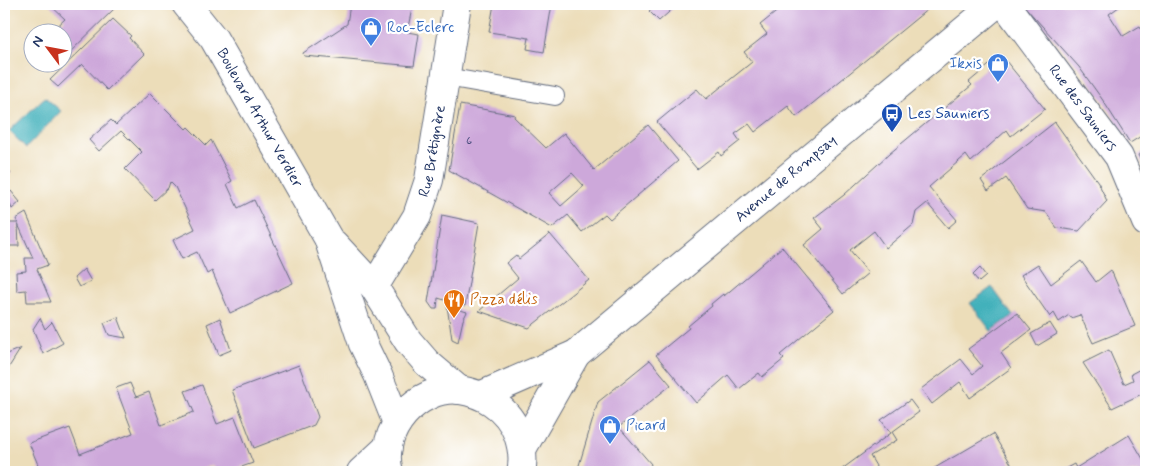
<svg xmlns="http://www.w3.org/2000/svg" width="1150" height="476" font-family="Mynerve,sans-serif">
  <style>
    .water { fill: #42b1bb; stroke: #2e708c }
    .building { fill: #cda8da; fill-rule: evenodd }
    .lines { fill: none; stroke-linecap: round; stroke-linejoin: round }
    .service-casing { stroke: #646c7e; stroke-width: 20 }
    .minor-casing { stroke: #646c7e; stroke-width: 30 }
    .tertiary-casing { stroke: #646c7e; stroke-width: 30 }
    .primary-casing { stroke: #646c7e; stroke-width: 30 }
    .service { stroke: #fff; stroke-width: 18 }
    .minor { stroke: #fff; stroke-width: 28 }
    .tertiary { stroke: #fff; stroke-width: 28 }
    .primary { stroke: #fff; stroke-width: 28 }
    .labels { text-anchor: middle; dominant-baseline: central; stroke-width: 4.5; stroke-linejoin: round; paint-order: stroke }
    .number-label { font-size: 12px; fill: #484d7d }
    .shop-label { font-size: 15px; fill: #366cbe; stroke: #fff; text-anchor: start }
    .street-label { font-size: 15px; fill: #1b2f5e; stroke: #fff }
    .transit-label { font-size: 15px; fill: #164399; stroke: #fff; text-anchor: start }
    .food-label { font-size: 15px; fill: #c56008; stroke: #fff; text-anchor: start }
  </style>
  <rect width="100%" height="100%" fill="#fff"/>
  <filter id="ink" filterUnits="userSpaceOnUse"><feTurbulence type="fractalNoise" baseFrequency=".02" numOctaves="2"/><feDisplacementMap in="SourceGraphic" scale="10" xChannelSelector="R" yChannelSelector="G"/><feConvolveMatrix kernelMatrix="1 2 1 2 8 2 1 2 1" color-interpolation-filters="sRGB"/></filter>
  <filter id="wash" filterUnits="userSpaceOnUse"><feTurbulence type="fractalNoise" baseFrequency=".0096" numOctaves="4" result="noise"/><feDisplacementMap in="SourceGraphic" scale="20" xChannelSelector="R" yChannelSelector="G"/><feGaussianBlur stdDeviation="1.12" result="paint"/><feColorMatrix in="noise" values="0 0 0 0 0 0 0 0 0 0 0 0 0 0 0 0 0 1.4 0 .05"/><feComposite in="paint" operator="in"/></filter>
  <g filter="url(#wash)">
    <rect width="100%" height="100%" fill="#ecddb9"/>
    <path class="water" d="M45,97L61,111L26,148L9,131Z
      M992,287L1013,316L991,331L970,303Z"/>
    <g id="blocks">
      <path class="building" d="M49,4H116L118,5L62,60V32H51L65,19Z
        M350,4H413L407,32L419,34L414,66L304,56L303,53L347,24Z
        M494,4H552L544,52L527,49L529,38L489,32Z
        M657,4H678L659,21L649,11Z
        M775,4H934L796,117L788,106L755,132L749,124L735,134L740,141L721,156L719,152L697,169L657,122L697,89L706,99L752,62L744,52L767,34L760,25L780,9Z
        M1028,4H1123L1109,14L1123,36L1140,26L1146,36V133L1130,143L1102,99L1079,67L1025,7Z
        M113,19L131,36L129,38L144,54L107,90L82,64L58,87L50,80Z
        M1001,55L1045,109L1011,136L1007,130L971,162L966,155L929,187L957,220L948,228L927,203L916,212L913,225L886,248L874,231L850,250L868,273L843,294L804,245L823,229L814,218L844,195L889,154L972,85L969,82Z
        M150,93L186,129L188,127L206,145L211,140L232,181L227,184L238,208L254,200L293,283L230,313L212,271L207,274L197,252L182,259L173,240L195,229L175,187L170,182L168,188L155,200L125,169L142,152L121,131L99,151L89,140L111,120L116,125Z
        M460,105L515,115L514,117L546,148L564,133L594,170L648,125L678,161L610,219L605,214L582,232L568,215L552,228L449,170ZM572,173L584,186L561,206L549,193Z
        M1055,122L1098,182L1107,201L1079,231L1057,228L1046,212L1027,209L1006,178L988,191L981,180Z
        M1146,150V170L1138,155Z
        M4,165L11,173L4,180Z
        M11,191L20,202L12,209L6,194Z
        M26,213L48,265L37,269L51,302H27L26,290L17,291L16,272L26,271L25,258H33L18,224L19,246H5V223H18L16,219Z
        M442,215L479,223L465,306L438,298L437,309H433L428,302Z
        M550,234L589,280L529,328L479,311L518,278L506,263L516,255L519,259Z
        M782,247L834,310L780,355L784,359L762,377L759,373L739,389L728,375L696,403L656,355L689,328L688,326L712,306L711,304L723,294L724,296Z
        M1081,261L1096,282L1111,270L1135,326L1093,343L1080,315L1071,318L1069,315L1059,322L1054,313L1050,317L1021,275L1038,264L1051,284Z
        M980,268L986,276L979,282L973,275Z
        M84,269L91,281L79,287L74,278Z
        M447,306L467,312L463,320L458,342L452,339Z
        M1017,313L1031,330L1001,353L1011,368L970,398L960,382L932,404L921,389L961,359L973,374L982,366L968,349Z
        M118,317L126,338L109,335L104,323Z
        M40,318L45,329L52,322L63,343L43,354L33,329Z
        M220,318L231,350L219,355L207,324Z
        M1050,323L1057,334L1037,346L1031,334Z
        M21,348L4,375V355Z
        M1109,350L1124,384L1133,380L1131,374L1146,366V392L1112,408L1083,363Z
        M650,360L671,385L619,427L651,464L648,472H577L598,402Z
        M299,365L318,417L314,425L254,448L232,390Z
        M130,383L136,397L149,392L161,425L194,412L185,391L202,385L217,424L235,417L253,463L227,472H216L213,465L194,472H41L29,443L70,428L80,454L133,433L116,388Z
        M910,400L919,412L892,432L897,440L870,456L876,466L874,472H838L891,433L881,420Z
        M993,434L1016,472H935L933,469Z
        M1129,435L1146,464V472H1059L1074,464L1076,468Z"/>
    </g>
  </g>
  <g filter="url(#ink)">
    <use href="#blocks" fill-opacity="0" stroke="#646c7e" stroke-width="1"/>
    <g class="lines">
      <g class="service-casing">
        <path id="service" d="M446,77L555,96"/>
      </g>
      <g class="minor-casing">
        <g id="minor">
          <path id="s1" d="M1005,4L1119,157L1146,222"/>
          <path id="s2" d="M374,287L417,216L429,180L457,4"/>
        </g>
      </g>
      <g class="tertiary-casing">
        <g id="tertiary">
          <path id="s3" d="M482,395L576,354L996,4"/>
          <path d="M522,449L576,354"/>
          <path d="M361,472L388,447"/>
        </g>
      </g>
      <g class="primary-casing">
        <g id="primary">
          <path id="s4" d="M186,4L214,39L328,238L363,344L378,375L397,423"/>
          <path d="M334,244L374,287L408,341L427,363L459,390"/>
          <path d="M389,472C377,431 418,385 460,390C472,392 483,396 492,402C504,410 513,421 518,435C522,447 524,460 521,472"/>
        </g>
      </g>
      <use href="#service" class="service"/>
      <use href="#minor" class="minor"/>
      <use href="#tertiary" class="tertiary"/>
      <use href="#primary" class="primary"/>
    </g>
  </g>
  <defs>
    <g id="shop-pin" transform="scale(1.125)"><path d="M0 17L-7.5 6A9.5 9.5 0 1 1 7.5 6Z" fill="#3f7fe0" stroke="#fff"/><path d="M-5-2.5h2.3a2.7 3.5 0 0 1 5.4 0H5L5.5 6h-11ZM-1.5-2.5h3a1.5 2.3 0 0 0-3 0Z" fill="#fff"/></g>
    <g id="bus-pin" transform="scale(1.125)"><path d="M0 17L-7.5 6A9.5 9.5 0 1 1 7.5 6Z" fill="#1a4fb4" stroke="#fff"/><path d="M-5-6H5V4H4V6H2V4H-2V6H-4V4H-5ZM-3.5-4V0h7V-4ZM-3.5 1.2v1.5H-2V1.2ZM2 1.2v1.5H3.5V1.2Z" fill="#fff"/></g>
    <g id="restaurant-pin" transform="scale(1.125)"><path d="M0 17L-7.5 6A9.5 9.5 0 1 1 7.5 6Z" fill="#e8710a" stroke="#fff"/><path d="M-5-6h1v4h1v-4h1v4h1v-4h1v5L-1.5 .5V6h-2V.5L-5-1ZM5-6V6H3V1.5H1.5Q1.5-4 5-6Z" fill="#fff"/></g>
  </defs>
  <g fill-rule="evenodd">
    <use href="#shop-pin" x="371" y="28"/>
    <use href="#shop-pin" x="998" y="64"/>
    <use href="#bus-pin" x="892" y="114"/>
    <use href="#restaurant-pin" x="454" y="300"/>
    <use href="#shop-pin" x="610" y="426"/>
  </g>
  <g class="labels">
    <g class="number-label">
      <text x="469" y="141">6</text>
    </g>
    <g class="shop-label">
      <text x="387" y="28">Roc-Eclerc</text>
      <text x="982" y="64" text-anchor="end">Ikxis</text>
      <text x="626" y="426">Picard</text>
    </g>
    <g class="street-label">
      <text stroke="none"><textPath href="#s1" startOffset="130">Rue des Sauniers</textPath></text>
      <text stroke="none"><textPath href="#s4" startOffset="136">Boulevard Arthur Verdier</textPath></text>
      <text stroke="none"><textPath href="#s2" startOffset="150">Rue Brétignère</textPath></text>
      <text stroke="none"><textPath href="#s3" startOffset="376">Avenue de Rompsay</textPath></text>
    </g>
    <g class="transit-label">
      <text x="908" y="114">Les Sauniers</text>
    </g>
    <g class="food-label">
      <text x="470" y="300">Pizza délis</text>
    </g>
  </g>
  <rect width="1150" height="476" fill="none" stroke="#fff" stroke-width="20"/>
  <g transform="translate(48 48) rotate(302)"><circle r="24" fill="#ffffff" stroke="#a4acbf"/>
  <path d="M0-4L9 19L0 12L-9 19Z" fill="#c8321e"/>
  <text y="-8" font-size="14" font-weight="bold" text-anchor="middle" fill="#1b2f5e">N</text>
  </g>
</svg>
